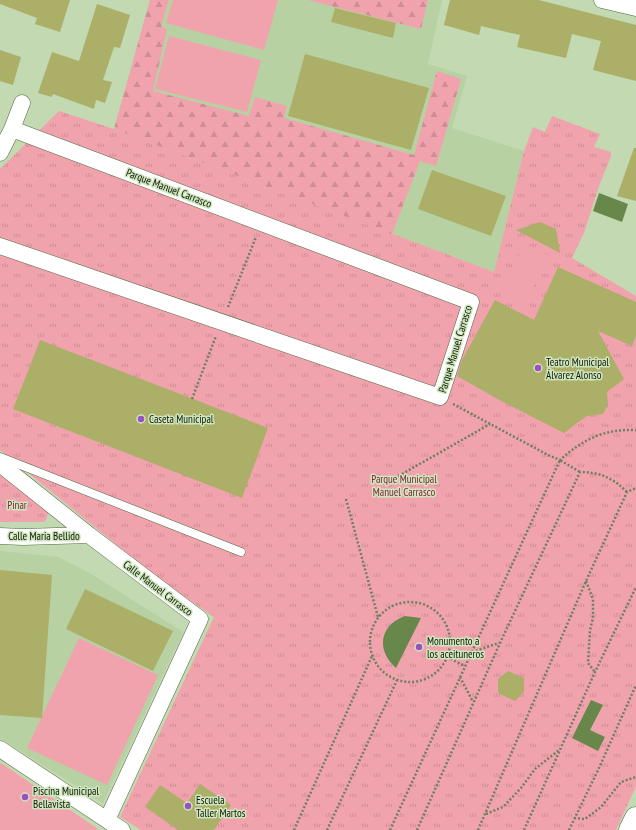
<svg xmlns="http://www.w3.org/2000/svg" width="636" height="830" font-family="'PT Sans Narrow',sans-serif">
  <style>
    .built { fill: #b7d1a2 }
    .grass { fill: url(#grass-tufts) }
    .forest { fill: url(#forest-firs) }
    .pitch { fill: #f1a3ad }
    .water { fill: #68884b }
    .building { fill: #abaf68 }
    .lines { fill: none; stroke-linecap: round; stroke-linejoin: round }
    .lane-casing { stroke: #546743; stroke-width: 9 }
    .street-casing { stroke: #546743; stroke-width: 17 }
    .secondary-casing { stroke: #546743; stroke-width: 23 }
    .path { stroke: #707f63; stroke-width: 2.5; stroke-dasharray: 2 2; stroke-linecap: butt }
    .lane { stroke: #fff; stroke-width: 8 }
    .street { stroke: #fff; stroke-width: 16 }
    .secondary { stroke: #fff; stroke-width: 22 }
    .poi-dot { fill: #9950c3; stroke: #cfe6bd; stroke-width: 1.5 }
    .labels { text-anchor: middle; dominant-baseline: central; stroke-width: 3; stroke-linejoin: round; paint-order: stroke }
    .street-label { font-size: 11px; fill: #11180a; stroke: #cfe6bd }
    .poi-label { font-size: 11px; fill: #11180a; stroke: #cfe6bd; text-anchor: start }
    .park-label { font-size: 11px; fill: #7e2438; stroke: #cfe6bd }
  </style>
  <defs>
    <pattern id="grass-tufts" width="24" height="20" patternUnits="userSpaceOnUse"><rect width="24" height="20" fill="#f1a3ad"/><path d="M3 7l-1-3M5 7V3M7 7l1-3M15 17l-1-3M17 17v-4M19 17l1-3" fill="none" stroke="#ce8c94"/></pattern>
    <pattern id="forest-firs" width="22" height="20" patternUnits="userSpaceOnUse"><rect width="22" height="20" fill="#f1a3ad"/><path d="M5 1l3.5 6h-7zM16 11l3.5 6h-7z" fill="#ce8c94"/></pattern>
  </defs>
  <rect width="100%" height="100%" fill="#c2d9b1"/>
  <path class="built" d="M150,0H442L428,64L467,76L452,128L524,151L494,272L114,129Z
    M0,551L58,557L93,575L183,632L103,803L0,738Z"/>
  <path class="grass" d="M59,111L114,129L494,272L524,151L533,127L545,132L552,116L600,134L594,147L611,152V156L599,186L584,233L572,258L636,296V786L616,830H141L120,817L214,617L155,576L0,450V169Z
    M0,469L49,511L46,520L44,522H0Z"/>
  <path class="forest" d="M150,0H169L161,26L167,29L153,91L249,116L255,97L287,106L284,118L414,155L437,71L461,79L436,166L420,161L392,234L114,129Z
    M308,0H428L421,29Z"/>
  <path class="pitch" d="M173,0H278L264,50L166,23Z
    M169,36L261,60L247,112L155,89Z
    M525,243L549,256L526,301L501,289Z
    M79,638L158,675L107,785L27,748Z
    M0,763L4,765L98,829L95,830H0Z"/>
  <path class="water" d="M599,193L628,204L622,222L593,211Z
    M405,616L421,618L396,668C376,651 379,625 405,616Z
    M591,700L603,705L590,730L605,737L598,751L572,738Z"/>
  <path class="building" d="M0,0H70L60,32L35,24L37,18L0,4Z
    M450,0H539L636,25V81L593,70L601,41L572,34L566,58L517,47L520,35L481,26L479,35L444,25Z
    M97,4L130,15L120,48L114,47L103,80L112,82L105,103L96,100L94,109L53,94L52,97L38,93L52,52L79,61Z
    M335,8L396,23L393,38L331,22Z
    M0,50L21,57L13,85L0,81Z
    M305,54L429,88L411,150L288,116Z
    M634,148H636V201L617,196Z
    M432,170L506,196L491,236L418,209Z
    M540,222L556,229L560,253L516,230Z
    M558,267L636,302V336L632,346L598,331L624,379L607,392L608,405L603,414L587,416L577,423L564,433L503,402L457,376L462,360L495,300L534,320Z
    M40,340L268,428L242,498L13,409Z
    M0,570L52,575L42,718L0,715Z
    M85,589L173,631L153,671L66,629Z
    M508,671L524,678V692L515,701L498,693V679Z
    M200,784L231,805L214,830H178L145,807L160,785L187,803Z"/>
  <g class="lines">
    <g class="lane-casing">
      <path id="lane" d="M0,457L241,552"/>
    </g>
    <g class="street-casing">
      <path id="street" d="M602,0L636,8
        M0,153L12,129L22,103
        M0,246L440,397L471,302L12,129
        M0,464L89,535L200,619L107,820
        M0,536L23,537L89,535
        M0,749L122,830"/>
    </g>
    <g class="secondary-casing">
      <path id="secondary" d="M630,830L636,818"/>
    </g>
    <path class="path" d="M228,307L256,237
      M192,399L216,336
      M453,404L548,455L560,460C584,439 603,429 636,430
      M388,482L490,424
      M346,499L378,617
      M586,581L593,599V618L590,630L588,663L595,672
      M370 642a40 40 0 1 1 80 0a40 40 0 1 1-80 0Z
      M472,652L499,643
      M447,657L465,666
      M460,677L473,702
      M486,814L503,807L521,788L535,769L559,750
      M574,818L585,819L601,807L621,782L636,777
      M294,830L372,656
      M327,830L397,680
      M390,830L560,460L580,472
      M417,830L500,643L580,472C600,472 613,478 627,492
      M478,830L586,581L627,492L636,488
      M524,830L595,672L636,587
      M569,830L599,768L636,685"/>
    <use href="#lane" class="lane"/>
    <use href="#street" class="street"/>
    <use href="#secondary" class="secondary"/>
  </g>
  <g class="poi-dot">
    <circle cx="538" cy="368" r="4"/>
    <circle cx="141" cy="419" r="4"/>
    <circle cx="419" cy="647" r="4"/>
    <circle cx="25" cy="797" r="4"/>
    <circle cx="188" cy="806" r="4"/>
  </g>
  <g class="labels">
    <g class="street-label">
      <text transform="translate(169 188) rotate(21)">Parque Manuel Carrasco</text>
      <text transform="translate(455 349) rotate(-73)">Parque Manuel Carrasco</text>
      <text x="44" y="536">Calle Maria Bellido</text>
      <text transform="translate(158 588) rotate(37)">Calle Manuel Carrasco</text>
    </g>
    <g class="poi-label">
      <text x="546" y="362">Teatro Municipal<tspan x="546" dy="13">Álvarez Alonso</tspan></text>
      <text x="149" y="419">Caseta Municipal</text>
      <text x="427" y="641">Monumento a<tspan x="427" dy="13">los aceituneros</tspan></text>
      <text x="33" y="791">Piscina Municipal<tspan x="33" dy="13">Bellavista</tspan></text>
      <text x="196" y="800">Escuela<tspan x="196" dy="13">Taller Martos</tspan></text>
    </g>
    <g class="park-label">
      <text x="404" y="479">Parque Municipal<tspan x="404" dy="13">Manuel Carrasco</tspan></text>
      <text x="17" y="505">Pinar</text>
    </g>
  </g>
</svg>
